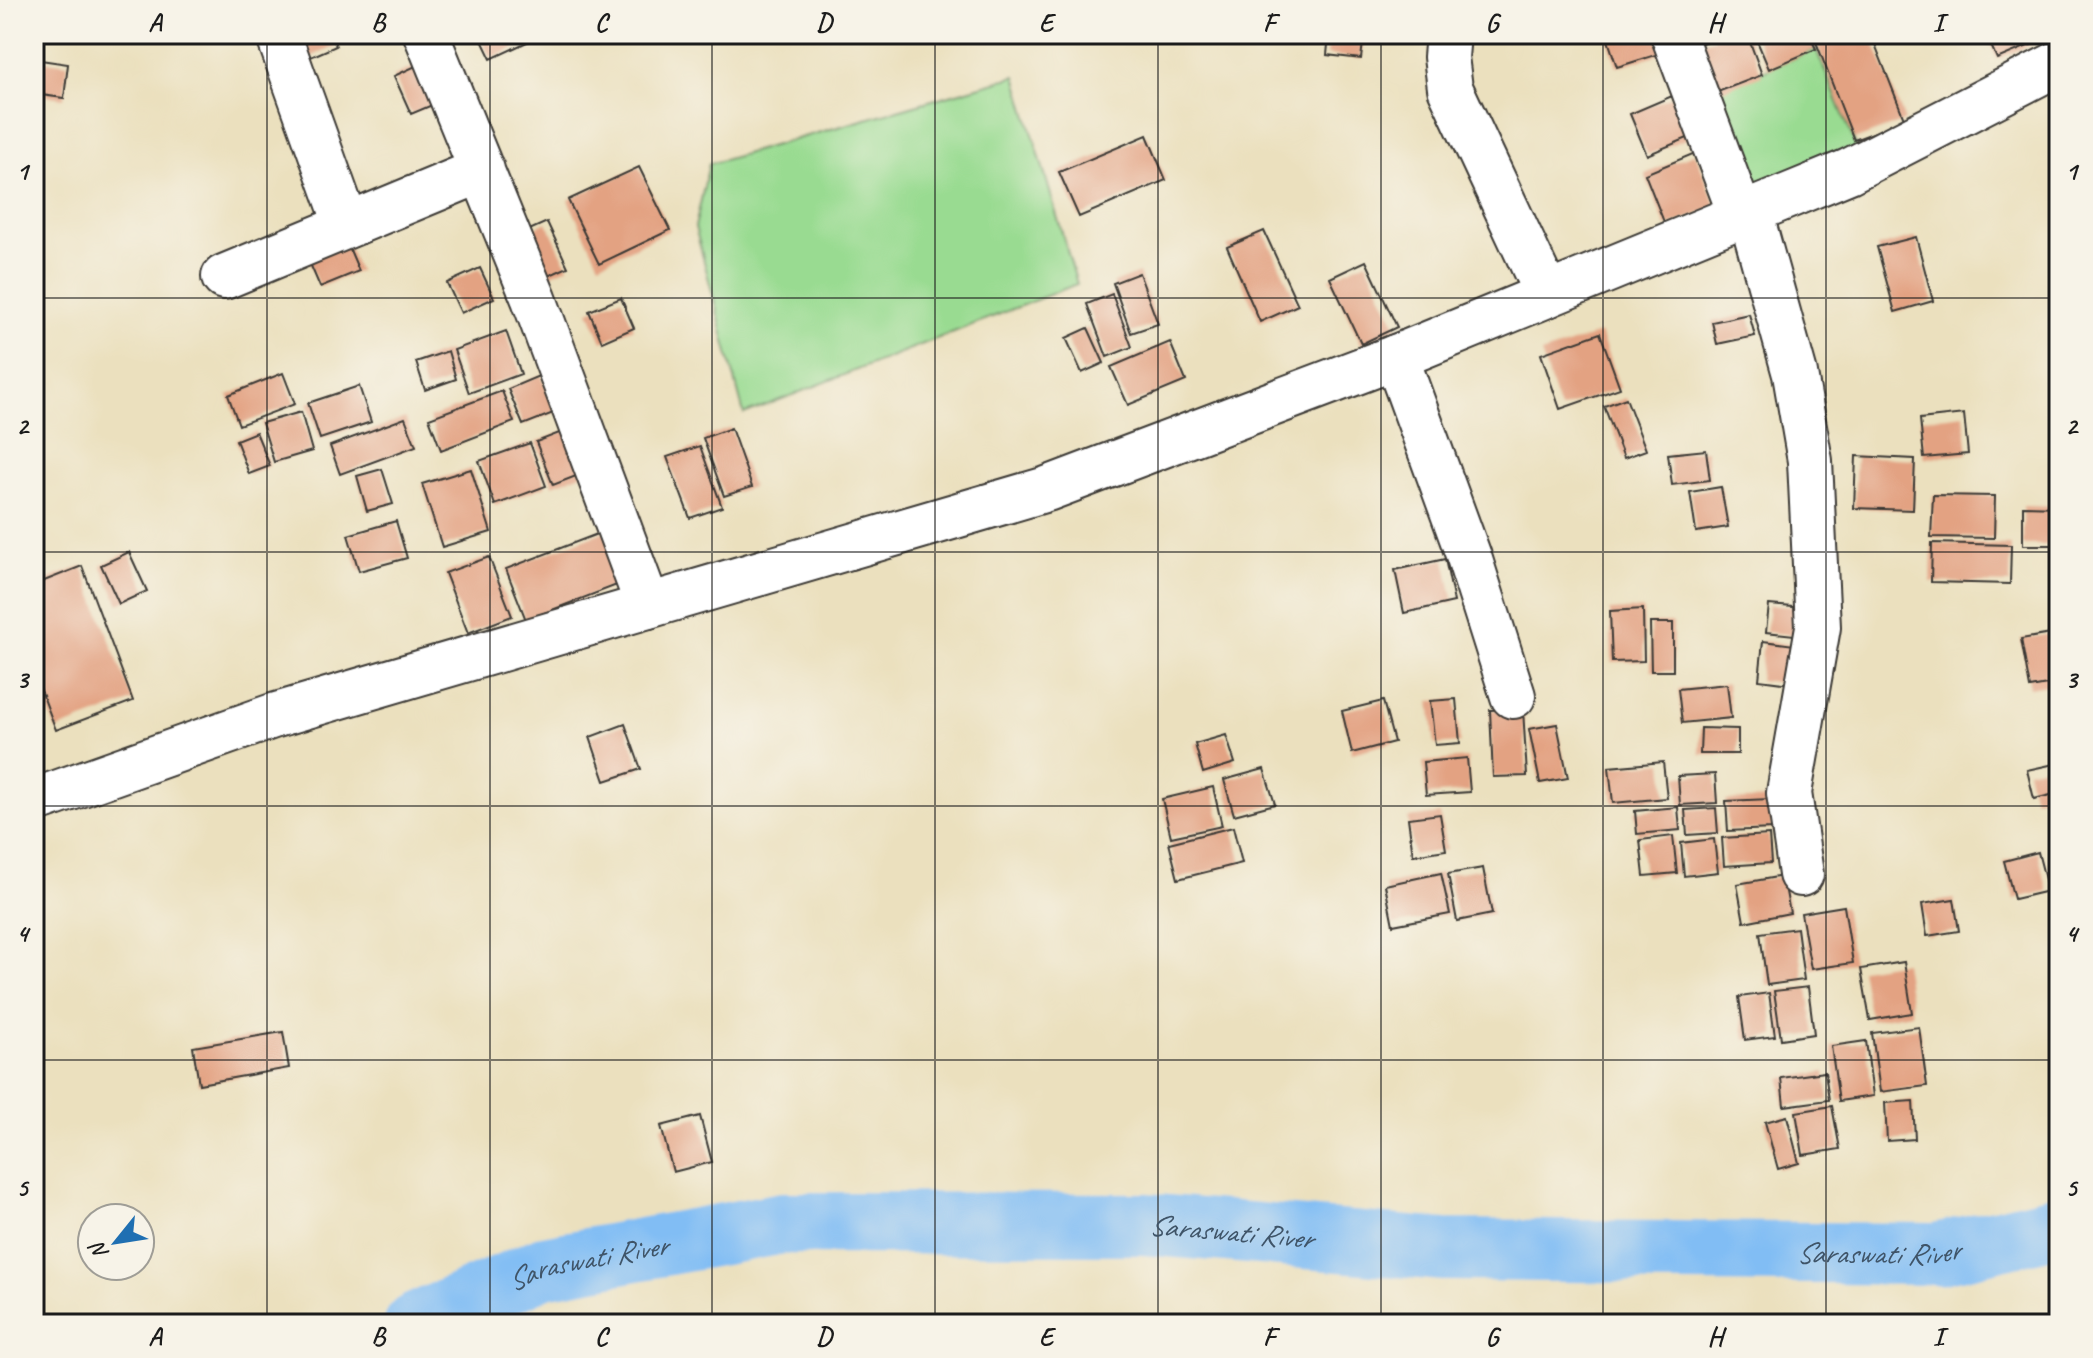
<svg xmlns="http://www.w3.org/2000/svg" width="2093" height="1358" font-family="Caveat,sans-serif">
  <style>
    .green { fill: #99db91; stroke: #5a7c56; stroke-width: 2 }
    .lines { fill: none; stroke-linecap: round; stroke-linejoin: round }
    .river { stroke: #81bdf4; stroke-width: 62 }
    .building { fill: #e3a282 }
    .minor-casing { stroke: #3b3934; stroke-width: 48 }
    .major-casing { stroke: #3b3934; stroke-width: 48 }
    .minor { stroke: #fff; stroke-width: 44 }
    .major { stroke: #fff; stroke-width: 44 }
    .grid { fill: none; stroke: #1c1c1c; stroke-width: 2; stroke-opacity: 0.55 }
    .labels { text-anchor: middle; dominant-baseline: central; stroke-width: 6; stroke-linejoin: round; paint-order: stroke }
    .water-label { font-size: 30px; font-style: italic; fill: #3f5468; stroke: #f7f3e8 }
    .neatline { fill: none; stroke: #1c1c1c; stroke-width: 3 }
    .grid-label { font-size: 26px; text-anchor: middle; font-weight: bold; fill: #1c1c1c }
  </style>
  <rect width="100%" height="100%" fill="#f7f3e8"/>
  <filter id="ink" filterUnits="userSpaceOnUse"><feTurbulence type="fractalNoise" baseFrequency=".0125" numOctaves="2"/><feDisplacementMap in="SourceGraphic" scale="16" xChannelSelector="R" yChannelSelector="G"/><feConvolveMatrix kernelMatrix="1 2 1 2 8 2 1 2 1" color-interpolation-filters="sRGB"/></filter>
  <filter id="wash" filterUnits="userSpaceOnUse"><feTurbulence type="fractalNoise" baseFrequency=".006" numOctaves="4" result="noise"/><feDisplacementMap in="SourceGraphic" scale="32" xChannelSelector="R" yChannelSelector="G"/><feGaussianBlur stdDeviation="1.8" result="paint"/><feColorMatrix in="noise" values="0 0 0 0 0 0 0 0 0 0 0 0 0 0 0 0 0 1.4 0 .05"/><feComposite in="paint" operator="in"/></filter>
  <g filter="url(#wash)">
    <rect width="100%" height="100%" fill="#ebe0be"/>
    <path class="green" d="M1816,49L1861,158L1727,216L1680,105Z
      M1016,76L1077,284L744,414L695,227L709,164Z"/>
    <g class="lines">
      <path class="river" id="s1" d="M415,1324L544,1267L783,1223L1144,1224L1444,1250L1937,1254L2059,1225"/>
    </g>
    <g id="blocks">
      <path class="building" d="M285,34H331L336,46L297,63Z
        M479,34H544L491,59Z
        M1329,34H1364L1361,59L1327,55Z
        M1606,34H1656L1662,53L1617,67Z
        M1725,34H1747L1762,75L1702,98L1683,50Z
        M1754,34H1809L1816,49L1769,69Z
        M1813,34H1871L1905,121L1854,140Z
        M1986,34H2037L2040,41L1997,59Z
        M34,59L68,64L64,98L34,94Z
        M420,64L437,103L411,114L394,76Z
        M1672,96L1690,137L1647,155L1630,114Z
        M1147,135L1166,180L1079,217L1059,172Z
        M1695,153L1717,207L1666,227L1645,174Z
        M639,167L670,230L599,264L568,200Z
        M547,222L568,267L537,281L516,236Z
        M1264,231L1298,305L1260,322L1227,247Z
        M1916,237L1933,301L1895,312L1877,247Z
        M347,243L359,271L320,287L308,259Z
        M1366,261L1397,327L1361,344L1330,278Z
        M480,268L494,298L461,313L447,283Z
        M1139,273L1158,324L1131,333L1113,283Z
        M1112,294L1132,347L1107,357L1087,304Z
        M621,298L634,328L602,342L589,311Z
        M1749,314L1755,336L1717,344L1712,322Z
        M1088,328L1104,363L1082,373L1066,338Z
        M506,331L521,374L469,393L454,350Z
        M1600,333L1620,388L1560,409L1541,354Z
        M1170,342L1186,381L1128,405L1111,367Z
        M448,351L456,379L425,390L416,362Z
        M283,373L295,404L239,425L228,395Z
        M541,375L556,412L523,425L508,389Z
        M359,386L371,422L320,439L308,403Z
        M502,391L514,422L441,450L429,418Z
        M1626,398L1646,450L1624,458L1604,406Z
        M301,412L312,451L274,462L262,423Z
        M1964,414L1968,454L1924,458L1920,419Z
        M405,418L416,446L340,474L330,446Z
        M731,428L752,487L724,496L703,438Z
        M567,430L584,473L553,485L536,442Z
        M256,432L270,466L249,474L236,440Z
        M530,443L546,486L495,505L479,461Z
        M700,446L722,507L690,518L667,457Z
        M1706,450L1710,480L1672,485L1668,454Z
        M1856,456L1915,459L1913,510L1854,508Z
        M382,469L393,504L367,511L357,476Z
        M471,469L491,532L442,547L422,484Z
        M1721,487L1728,527L1696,532L1690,492Z
        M1933,495L1995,496L1994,538L1931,537Z
        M2023,506L2059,507V545H2023Z
        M396,521L407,558L359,571L348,535Z
        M610,529L630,580L526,620L506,569Z
        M1932,543L2011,545L2010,584L1931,582Z
        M129,552L147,591L119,604L101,565Z
        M489,557L512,616L468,633L445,573Z
        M1445,559L1454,602L1404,613L1395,570Z
        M82,566L133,701L56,730L34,672V585Z
        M1769,605L1805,608L1803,636L1766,632Z
        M1643,609L1644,661L1612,662L1610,611Z
        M1650,623H1673V671H1651Z
        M2057,633L2059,683L2030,688L2021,639Z
        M1763,641L1795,645L1790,684L1759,680Z
        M1727,684L1731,718L1682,723L1678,689Z
        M1456,699L1460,743L1435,745L1430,701Z
        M1383,701L1394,742L1352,753L1342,711Z
        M1523,709L1527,776L1493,777L1490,710Z
        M625,724L641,769L605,781L590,737Z
        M1557,724L1568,778L1540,783L1529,729Z
        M1701,728L1738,729V754H1700Z
        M1226,735L1235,763L1203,773L1195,744Z
        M1467,758L1470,792L1426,795L1423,762Z
        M1663,762L1667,798L1613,803L1609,767Z
        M2059,763V793L2034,799L2027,770Z
        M1264,769L1275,804L1234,815L1224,780Z
        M1715,774L1717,803L1680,805L1678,776Z
        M1213,787L1222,826L1171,837L1162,799Z
        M1770,799L1772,829L1728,831L1726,801Z
        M1678,807L1680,830L1637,834L1635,811Z
        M1716,808L1718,833L1687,835L1685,810Z
        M1440,814L1446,850L1413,855L1408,818Z
        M1233,827L1242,863L1178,879L1169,843Z
        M1769,835L1771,863L1724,866L1722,838Z
        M1673,836L1677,873L1644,876L1640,840Z
        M1714,839L1718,872L1684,876L1681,843Z
        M2038,852L2048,891L2014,899L2004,861Z
        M1483,868L1492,914L1457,921L1448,874Z
        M1441,873L1450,914L1393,925L1385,885Z
        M1783,876L1790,913L1744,922L1737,884Z
        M1954,899L1959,931L1927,936L1922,904Z
        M1844,906L1853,963L1811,969L1801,913Z
        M1797,928L1804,980L1767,985L1760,933Z
        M1904,962L1912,1013L1870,1020L1861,969Z
        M1808,987L1814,1034L1781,1039L1774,991Z
        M1769,993L1775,1036L1745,1040L1739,997Z
        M1919,1027L1927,1086L1880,1092L1872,1033Z
        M283,1032L289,1068L199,1084L193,1047Z
        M1866,1041L1873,1096L1839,1101L1831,1046Z
        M1825,1072L1829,1100L1784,1106L1781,1078Z
        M1913,1101L1915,1139L1887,1141L1885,1103Z
        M1832,1106L1840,1149L1803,1155L1796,1112Z
        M700,1116L712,1162L673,1172L661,1126Z
        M1787,1116L1799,1163L1778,1169L1765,1122Z"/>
    </g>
  </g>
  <g filter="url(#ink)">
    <use href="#blocks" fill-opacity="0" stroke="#3b3934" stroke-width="2"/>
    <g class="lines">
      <g class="minor-casing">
        <path id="minor" d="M278,34L347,226
          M426,34L534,299L648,606
          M1448,34L1446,57L1450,88L1547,295
          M1673,34L1741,216
          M1750,212L1795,374L1810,461L1818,627L1789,793L1801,874
          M224,277L482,170
          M1396,357L1469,557L1513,696"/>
      </g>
      <g class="major-casing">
        <path id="major" d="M34,801L273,716L1047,489L1396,357L1849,171L2059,63"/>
      </g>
      <use href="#minor" class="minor"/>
      <use href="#major" class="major"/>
    </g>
  </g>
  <path class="grid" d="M267,34V1324M490,34V1324M712,34V1324M935,34V1324M1158,34V1324M1381,34V1324M1603,34V1324M1826,34V1324M34,298H2059M34,552H2059M34,806H2059M34,1060H2059"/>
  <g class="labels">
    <g class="water-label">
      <text stroke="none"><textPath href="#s1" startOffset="832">Saraswati River</textPath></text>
      <text stroke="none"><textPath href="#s1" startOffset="1480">Saraswati River</textPath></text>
      <text stroke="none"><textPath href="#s1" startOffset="184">Saraswati River</textPath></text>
    </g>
  </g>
  <rect width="2093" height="1358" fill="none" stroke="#f7f3e8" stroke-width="88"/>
  <g transform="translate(116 1242) rotate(240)"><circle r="38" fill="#f7f3e8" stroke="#9f9d96" stroke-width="2"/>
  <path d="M0-6L14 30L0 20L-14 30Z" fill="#1f6fb2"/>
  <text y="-12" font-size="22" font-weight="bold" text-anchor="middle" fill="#1c1c1c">N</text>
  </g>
  <rect x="44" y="44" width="2005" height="1270" class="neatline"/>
  <g class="grid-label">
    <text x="155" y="31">A</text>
    <text x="378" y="31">B</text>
    <text x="601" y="31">C</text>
    <text x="824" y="31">D</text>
    <text x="1046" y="31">E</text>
    <text x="1269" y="31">F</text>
    <text x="1492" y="31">G</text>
    <text x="1715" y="31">H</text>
    <text x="1938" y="31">I</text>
    <text x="22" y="180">1</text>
    <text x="2071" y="180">1</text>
    <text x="22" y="434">2</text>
    <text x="2071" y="434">2</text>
    <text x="22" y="688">3</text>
    <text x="2071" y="688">3</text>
    <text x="22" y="942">4</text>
    <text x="2071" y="942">4</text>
    <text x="22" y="1196">5</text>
    <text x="2071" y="1196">5</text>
    <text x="155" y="1345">A</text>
    <text x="378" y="1345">B</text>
    <text x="601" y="1345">C</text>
    <text x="824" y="1345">D</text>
    <text x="1046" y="1345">E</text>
    <text x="1269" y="1345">F</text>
    <text x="1492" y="1345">G</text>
    <text x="1715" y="1345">H</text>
    <text x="1938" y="1345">I</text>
  </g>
</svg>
